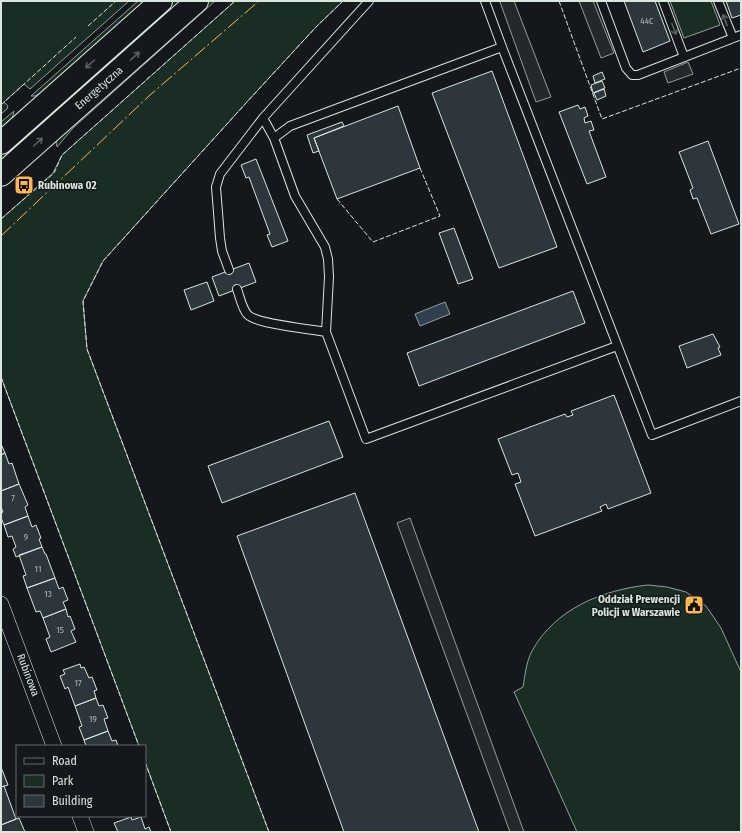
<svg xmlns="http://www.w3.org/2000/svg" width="742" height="833" font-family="'Fira Sans Condensed',sans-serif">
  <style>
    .green { fill: #1a2d24; stroke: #939e99 }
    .parking { fill: #24282b; stroke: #939e99 }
    .water { fill: #2f3f4d; stroke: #939e99 }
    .building { fill: #2c363c; stroke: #d8e6dc }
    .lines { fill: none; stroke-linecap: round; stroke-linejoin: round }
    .lane-casing { stroke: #d8e6dc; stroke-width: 10 }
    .street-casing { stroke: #d8e6dc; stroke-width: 16 }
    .secondary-casing { stroke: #d8e6dc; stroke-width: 24 }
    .lane { stroke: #14181c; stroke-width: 8 }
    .street { stroke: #14181c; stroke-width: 15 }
    .secondary { stroke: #14181c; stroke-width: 22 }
    .fence { stroke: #d8e6dc; stroke-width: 1; stroke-dasharray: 5 2; stroke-linecap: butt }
    .power { stroke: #ffb74d; stroke-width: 1; stroke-dasharray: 14 3 2 3; stroke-linecap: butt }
    .oneway { stroke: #59605f }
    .labels { text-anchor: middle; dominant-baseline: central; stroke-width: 3; stroke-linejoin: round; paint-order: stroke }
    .number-label { font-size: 9px; fill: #adbab4 }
    .street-label { font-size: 11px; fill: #d8e6dc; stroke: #14181c }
    .poi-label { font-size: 11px; font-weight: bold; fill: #d8e6dc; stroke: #14181c; text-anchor: start }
  </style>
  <rect width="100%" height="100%" fill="#14181c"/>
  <path class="green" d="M1,1H129L30,89L24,84L4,102L8,106L7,109L1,114Z
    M138,1H145L41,93L35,96H31Z
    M174,1H182L1,161V154Z
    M210,1H215L73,128L57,147L56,142L63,133Z
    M235,1H343L316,27L246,103L103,261L83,301L87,349L269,832H171L145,762V746H139L1,377V219L53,173L62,155Z
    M670,1H711L720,25L684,38Z
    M14,111L12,119L1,129V122Z
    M648,585L667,587L686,592L706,606L721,628L741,672V832H577L514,692L523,687C525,676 526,662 532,651C555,609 602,590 648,585Z"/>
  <path class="parking" d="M502,1H514L551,97L536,102L500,2Z
    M579,1H593L614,53L601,58Z
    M688,62L693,74L668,83L664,72Z
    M410,518L524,832H510L397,523Z"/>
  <path class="water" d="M445,302L450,314L420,326L415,314Z"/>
  <path class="building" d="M624,1H655L670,41L643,52Z
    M726,1H741V15L732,18Z
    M492,71L557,247L499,268L432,93Z
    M602,72L605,79L595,83L593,76Z
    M602,81L605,88L593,93L591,85Z
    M604,89L606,96L597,100L594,93Z
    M578,105L580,109L585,107L588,116L584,118L585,123L591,121L594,130L589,131L606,177L587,184L559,112Z
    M398,106L420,168L337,199L314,138Z
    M342,122L344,126L314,138L319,151L313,153L307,135Z
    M708,141L739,224L711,234L697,198L693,199L690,190L693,188L679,152Z
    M256,159L288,241L272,247L267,235L270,234L249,177L246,178L241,165Z
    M454,228L473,279L458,284L439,233Z
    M249,263L256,282L219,296L212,277Z
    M207,282L214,301L191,310L184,290Z
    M573,291L585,323L419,386L407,353Z
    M713,334L720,347L718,348L721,355L687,368L679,346Z
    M614,395L651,493L608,509L606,504L600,507L602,511L535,536L515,484L521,482L518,473L512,475L498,439L565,414L567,417L573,415L571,411Z
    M329,421L343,457L222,503L208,466Z
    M1,444L5,453L1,455Z
    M5,453L9,464L12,463L19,484L1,491V455Z
    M19,484L28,505L25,507L28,516L4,525L1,518V513L3,512L1,507V491Z
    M355,493L479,832H344L237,536Z
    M28,516L32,527L36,525L41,538L39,539L42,547L16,557L13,549L16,547L12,536L8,537L4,525Z
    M42,547L45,554H46L55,578L27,588L23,576L26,575L19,555Z
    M55,578L59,589L63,587L68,600L63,602L66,609L43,618L40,611L36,612L27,588Z
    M66,609L68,617L70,616L75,629L71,631L76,642L51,652L46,639L50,637L43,618Z
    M80,664L81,668L84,667L89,678L92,677L97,690L94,691L96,698L75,706L68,687L65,689L60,676L65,674L63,670Z
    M96,698L99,706L103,705L108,718L104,719L108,731L84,740L79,727L82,726L75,706Z
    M108,731L112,741L116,740L118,746H86L84,740Z
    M1,767L8,785L1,787Z
    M4,786L16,819L1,825V787Z
    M131,817L132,820L141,817L145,829L149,827L151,832H118L114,823Z
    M19,818L25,832H1V825Z"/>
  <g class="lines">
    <g class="lane-casing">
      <path id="lane" d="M485,1L502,47L652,435L741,401
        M601,1L626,68L632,75H638L741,35
        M663,1L684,57
        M718,1L733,38
        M263,118L274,138L295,196L325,247L328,259L329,277L326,332L366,439L617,346
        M274,138L290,126L502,47
        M229,270L222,251L220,238L216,187L220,174L263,118L369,1
        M237,289C240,297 242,309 248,315C257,324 310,329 326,332"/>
    </g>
    <g class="street-casing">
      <path id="street" d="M1,604L54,746
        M80,816L86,832"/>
    </g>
    <g class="secondary-casing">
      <path id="secondary" d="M1,143L161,1
        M1,175L197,1"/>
    </g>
    <use href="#lane" class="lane"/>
    <use href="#street" class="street"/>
    <use href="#secondary" class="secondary"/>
    <path class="fence" d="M559,1L602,119L741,68
      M88,26L116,1
      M1,105L76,37
      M337,199L373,242L440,216L420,168
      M1,219L54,173L62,155L235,1
      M1,377L139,746
      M145,762L171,832
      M269,832L87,349L83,301L103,261L246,103L316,27L343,1"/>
    <path class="power" d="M1,236L150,95L259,1"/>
  </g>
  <defs><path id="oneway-shaft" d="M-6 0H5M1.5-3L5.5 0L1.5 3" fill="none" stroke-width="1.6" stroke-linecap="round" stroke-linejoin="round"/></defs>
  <g class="oneway">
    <use href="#oneway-shaft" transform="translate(725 20) rotate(-111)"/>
    <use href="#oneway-shaft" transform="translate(674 29) rotate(69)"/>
    <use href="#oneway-shaft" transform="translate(135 56) rotate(-41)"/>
    <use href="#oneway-shaft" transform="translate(90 64) rotate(138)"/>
    <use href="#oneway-shaft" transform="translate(38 142) rotate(-42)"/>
  </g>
  <defs>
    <g id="bus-square" transform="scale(1)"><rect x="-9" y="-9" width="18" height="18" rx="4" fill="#ffb74d" stroke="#14181c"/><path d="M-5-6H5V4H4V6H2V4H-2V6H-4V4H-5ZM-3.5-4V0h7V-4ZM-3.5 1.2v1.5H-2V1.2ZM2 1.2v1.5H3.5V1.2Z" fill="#111"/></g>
    <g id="civic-square" transform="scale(1)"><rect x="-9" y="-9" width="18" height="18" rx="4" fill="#ffb74d" stroke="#14181c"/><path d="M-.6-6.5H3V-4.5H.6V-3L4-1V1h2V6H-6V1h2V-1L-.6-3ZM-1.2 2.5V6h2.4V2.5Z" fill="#111"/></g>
  </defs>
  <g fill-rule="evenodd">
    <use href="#bus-square" x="24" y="185"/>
    <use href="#civic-square" x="694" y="605"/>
  </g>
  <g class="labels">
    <g class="number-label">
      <text x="647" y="21">44C</text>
      <text x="13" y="498">7</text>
      <text x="26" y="537">9</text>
      <text x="38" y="569">11</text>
      <text x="48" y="594">13</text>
      <text x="60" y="630">15</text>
      <text x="78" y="683">17</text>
      <text x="93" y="719">19</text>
    </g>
    <g class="street-label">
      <text transform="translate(99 88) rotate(-41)">Energetyczna</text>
      <text transform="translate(28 675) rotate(69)">Rubinowa</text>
    </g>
    <g class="poi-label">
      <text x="38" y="185">Rubinowa 02</text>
      <text x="680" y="599" text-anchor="end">Oddział Prewencji<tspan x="680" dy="13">Policji w Warszawie</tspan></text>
    </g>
  </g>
  <rect width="742" height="833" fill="none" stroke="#d8e6dc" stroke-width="4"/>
  <rect x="16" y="745" width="130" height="72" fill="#14181c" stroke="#626a69"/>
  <rect x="24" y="758" width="20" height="6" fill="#14181c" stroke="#626a69"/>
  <text x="52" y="765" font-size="12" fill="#d8e6dc">Road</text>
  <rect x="24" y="775" width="20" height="12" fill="#1a2d24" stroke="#626a69"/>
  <text x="52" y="785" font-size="12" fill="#d8e6dc">Park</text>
  <rect x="24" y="795" width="20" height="12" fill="#2c363c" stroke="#626a69"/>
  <text x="52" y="805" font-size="12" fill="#d8e6dc">Building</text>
</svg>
